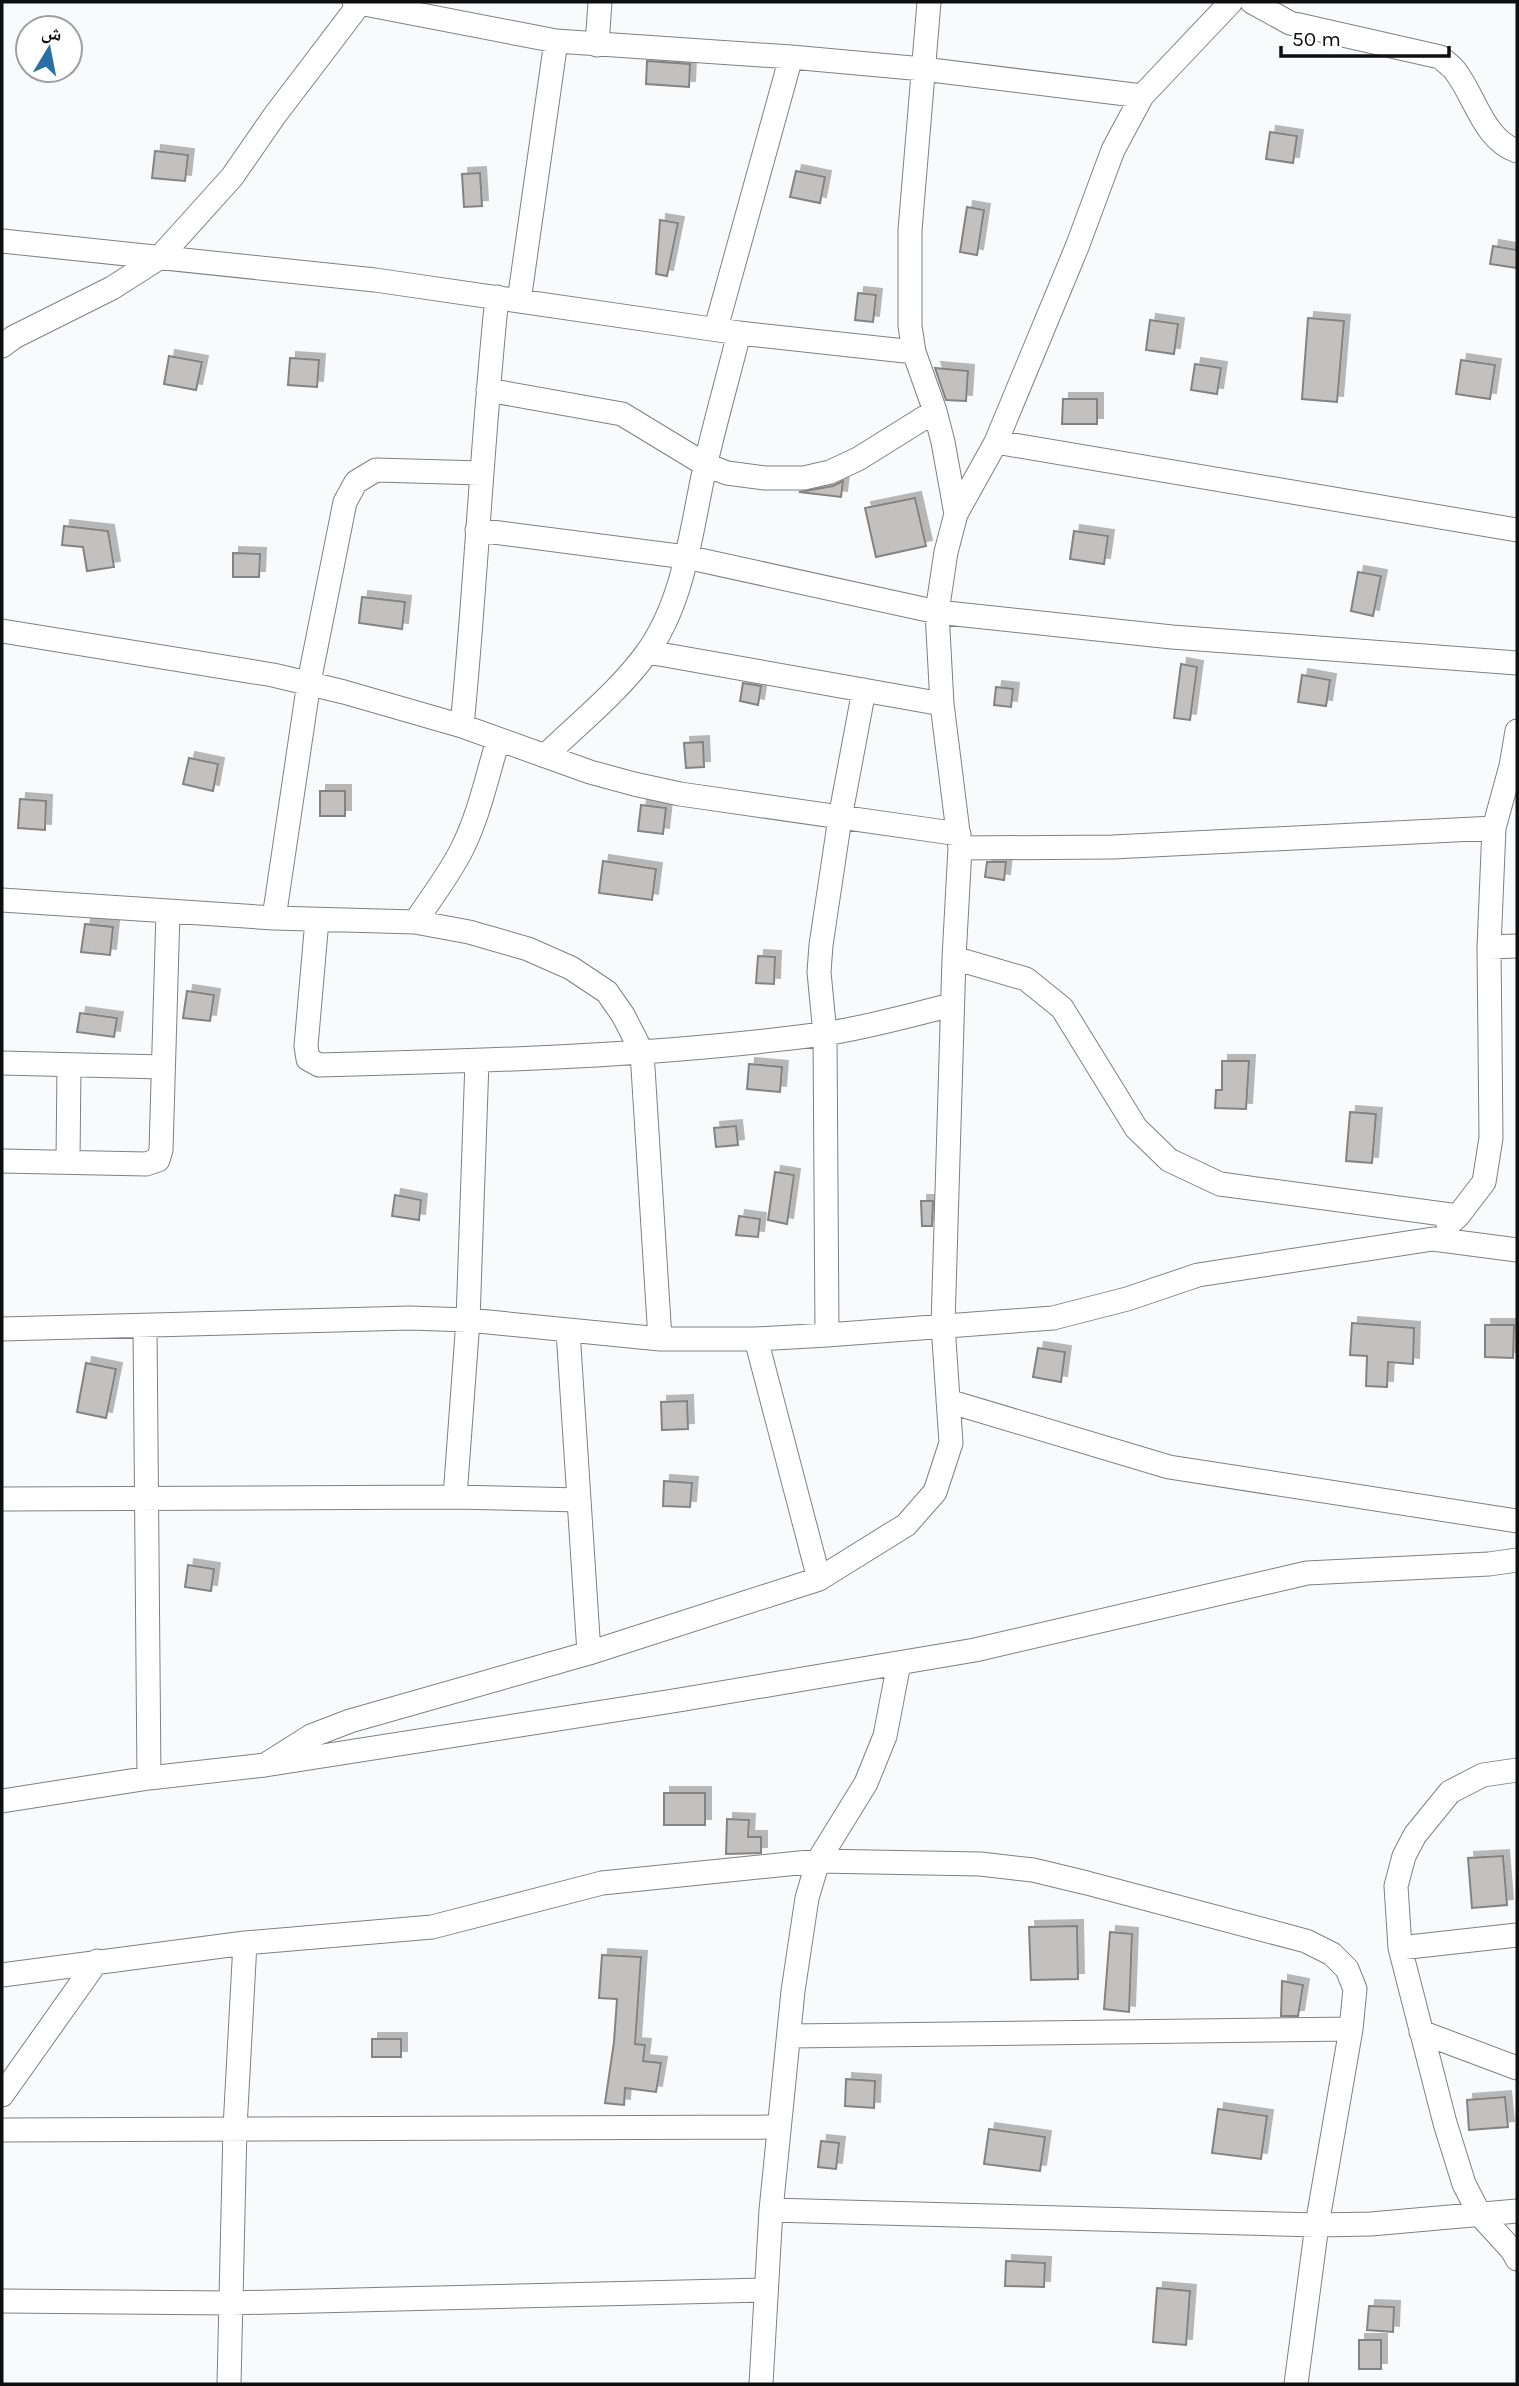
<svg xmlns="http://www.w3.org/2000/svg" width="1519" height="2386" font-family="Karla,'Noto Naskh Arabic',sans-serif">
  <style>
    .building { fill: #c3c1c0; stroke: #848382; stroke-width: 2; filter: url(#shadow) }
    .lines { fill: none; stroke-linecap: round; stroke-linejoin: round }
    .street-casing { stroke: #808082; stroke-width: 25 }
    .street { stroke: #fff; stroke-width: 23 }
  </style>
  <defs>
    <filter id="shadow"><feDropShadow dx="6" dy="-6" stdDeviation="0" flood-color="#0004"/></filter>
  </defs>
  <rect width="100%" height="100%" fill="#f9fafb"/>
  <path class="building" d="M647,61L690,64L689,87L646,84Z
    M1270,132L1297,136L1293,163L1266,159Z
    M155,151L188,155L185,181L152,178Z
    M796,171L825,177L820,203L790,197Z
    M480,173L482,206L464,207L462,174Z
    M967,207L984,210L977,255L960,252Z
    M660,220L678,223L667,276L656,274Z
    M1493,246L1517,250V268L1490,264Z
    M858,293L876,295L873,322L855,320Z
    M1308,318L1344,321L1337,402L1302,399Z
    M1150,320L1178,324L1174,354L1146,350Z
    M169,356L202,362L196,390L164,384Z
    M290,358L319,360L317,387L288,385Z
    M1461,360L1495,365L1490,399L1456,394Z
    M1195,364L1221,368L1217,394L1191,390Z
    M935,368L968,371L966,401L946,400Z
    M1063,399H1097V424H1062Z
    M843,481L841,497L799,492L833,486Z
    M915,498L926,546L876,557L865,508Z
    M64,526L108,531L114,567L87,571L83,547L62,545Z
    M1074,531L1108,536L1104,564L1070,559Z
    M233,553L260,554L259,577H233Z
    M1358,572L1381,576L1373,616L1351,611Z
    M362,597L405,602L402,629L359,623Z
    M1181,664L1197,667L1190,720L1174,718Z
    M1302,675L1330,680L1326,706L1298,702Z
    M743,683L761,686L758,705L740,701Z
    M996,687L1013,689L1011,707L994,705Z
    M703,742L704,767L686,768L684,743Z
    M189,758L218,764L213,791L183,784Z
    M320,791H345V816H320Z
    M20,799L46,801L45,830L18,828Z
    M641,805L666,808L663,834L638,831Z
    M603,861L656,869L652,900L599,893Z
    M987,862H1006L1004,880L985,877Z
    M85,924L113,927L110,955L81,952Z
    M758,956L775,957L774,984L756,983Z
    M187,991L214,995L210,1021L183,1018Z
    M80,1013L117,1018L114,1037L77,1032Z
    M1222,1061H1249L1246,1109L1215,1108L1216,1090H1222Z
    M749,1064L782,1067L780,1092L747,1089Z
    M1350,1112L1376,1114L1372,1163L1346,1161Z
    M736,1126L738,1145L716,1147L714,1128Z
    M775,1172L794,1175L787,1224L768,1220Z
    M395,1195L421,1200L419,1220L392,1216Z
    M921,1201H933L932,1226H922Z
    M739,1216L760,1219L758,1237L736,1235Z
    M1352,1323L1414,1328L1413,1364L1388,1362L1387,1387L1366,1386L1367,1356L1350,1355Z
    M1485,1325H1514L1513,1358L1485,1357Z
    M1038,1348L1065,1352L1061,1382L1033,1377Z
    M86,1363L116,1369L106,1418L77,1412Z
    M687,1401L688,1429L662,1430L661,1402Z
    M664,1481L692,1483L690,1507L663,1506Z
    M188,1565L214,1569L211,1591L185,1587Z
    M664,1793H705V1825H664Z
    M727,1819L749,1820L748,1837H761V1853L726,1854Z
    M1503,1856L1507,1905L1472,1908L1468,1858Z
    M1077,1926L1078,1979L1031,1980L1029,1927Z
    M1110,1932L1132,1934L1129,2012L1104,2009Z
    M602,1955L641,1957L635,2044L645,2045L643,2061L661,2063L656,2092L625,2088L624,2105L605,2103L614,2042L617,1999L599,1998Z
    M1282,1981L1303,1985L1298,2016H1281Z
    M372,2039H401V2057H372Z
    M846,2079L875,2081L874,2108L845,2106Z
    M1505,2097L1508,2127L1469,2130L1467,2100Z
    M1218,2109L1267,2116L1261,2159L1212,2153Z
    M989,2129L1045,2137L1040,2171L984,2164Z
    M821,2141L839,2143L836,2169L818,2167Z
    M1006,2261L1045,2263L1044,2287L1005,2286Z
    M1157,2288L1190,2291L1186,2345L1153,2342Z
    M1369,2306L1394,2307L1393,2332L1367,2330Z
    M1359,2340H1381V2369H1359Z"/>
  <g class="lines">
    <g class="street-casing">
      <path id="street" d="M354,2L556,41L791,57L923,69L1142,96
        M929,2L910,230V326L914,352L935,411L943,442L956,514
        M1252,2L1290,23L1440,57C1445,62 1452,66 1456,72C1475,97 1484,140 1517,151
        M597,45L600,2
        M2,241L375,280L739,333L914,352
        M519,301L556,41
        M716,328L791,57
        M2,346L14,337L112,288L159,258L232,177L275,115L361,2
        M488,390L622,414L706,465L727,473L765,478H804L830,472L858,459L935,411
        M996,442L1517,530
        M477,530L686,557L937,612L1172,637L1517,663
        M2,631L273,675L344,692L462,726L590,772L634,784L680,794L959,834
        M648,652L942,704
        M462,726C476,584 482,440 497,297
        M545,756C579,723 618,692 646,654C685,601 691,529 705,467C715,422 728,378 739,333
        M960,848L1113,847L1494,828
        M2,900L274,918L415,922L469,932L528,949L571,968L607,992L623,1015L642,1052L660,1339
        M274,918L309,682L345,502L356,482L376,470L481,473
        M317,920L306,1046L308,1059L319,1065C487,1061 656,1056 823,1034C866,1028 910,1015 952,1005
        M415,922C431,898 449,875 462,849C479,815 487,777 498,740
        M1489,947L1517,946
        M954,958L1026,979L1062,1008L1136,1128L1169,1160L1220,1184L1458,1216
        M2,1063L163,1067
        M2,1161L146,1164L158,1160L161,1150L168,912
        M68,1161L69,1065
        M1448,1225L1458,1216L1484,1182L1491,1138L1489,947L1494,828L1511,766L1517,731
        M145,1326L149,1778
        M2,1329L410,1318L468,1320L660,1339H756L827,1335L1053,1318L1127,1299L1198,1275L1433,1239L1517,1250
        M568,1331L589,1653
        M827,1335L825,1034L819,972L821,945L840,818L864,690
        M756,1339L819,1579
        M948,1401L1169,1467L1517,1521
        M455,1497L468,1320L477,1061
        M2,1499L455,1497L579,1500
        M265,1765L311,1736L350,1721L589,1653L819,1579L906,1525L935,1492L951,1443L943,1325L954,958L960,848L942,704L937,612L946,552L956,514L996,442L1077,247L1113,150L1142,96L1231,2
        M1517,1770L1483,1775L1450,1792L1415,1835L1404,1856L1396,1886L1400,1948L1445,2123L1464,2184L1480,2215L1512,2250L1517,2259
        M2,1801L149,1778L265,1765L679,1700L975,1650L1307,1573L1489,1564L1517,1560
        M1400,1948L1517,1935
        M2,1975L245,1943L432,1927L602,1883L818,1861L980,1864L1033,1870L1087,1883L1306,1941L1332,1954L1347,1969L1355,1989L1351,2029L1317,2225L1296,2384
        M1421,2032L1517,2068
        M789,2036L1351,2029
        M2,2095L97,1961
        M2,2130L779,2127
        M771,2210L1317,2225L1371,2224L1517,2211
        M2,2301L230,2303L766,2290
        M229,2384L235,2128L245,1943
        M761,2384L771,2210L793,1991L807,1898L818,1861L866,1783L885,1736L899,1663"/>
    </g>
    <use href="#street" class="street"/>
  </g>
  <rect width="1519" height="2386" fill="none" stroke="#0f0f0f" stroke-width="7"/>
  <g transform="translate(49 49) rotate(10)"><circle r="33" fill="#ffffff" stroke="#9f9f9f" stroke-width="2"/>
  <path d="M0-5L12 26L0 18L-12 26Z" fill="#2a70a5"/>
  <text y="-10" font-size="19" font-weight="bold" text-anchor="middle" fill="#0f0f0f">ش</text>
  </g>
  <path d="M1281 46v10h168v-10" fill="none" stroke="#0f0f0f" stroke-width="3.5"/>
  <text x="1292" y="46" font-size="21" fill="#0f0f0f" stroke="#ffffff" stroke-width="5" paint-order="stroke">50 m</text>
</svg>
